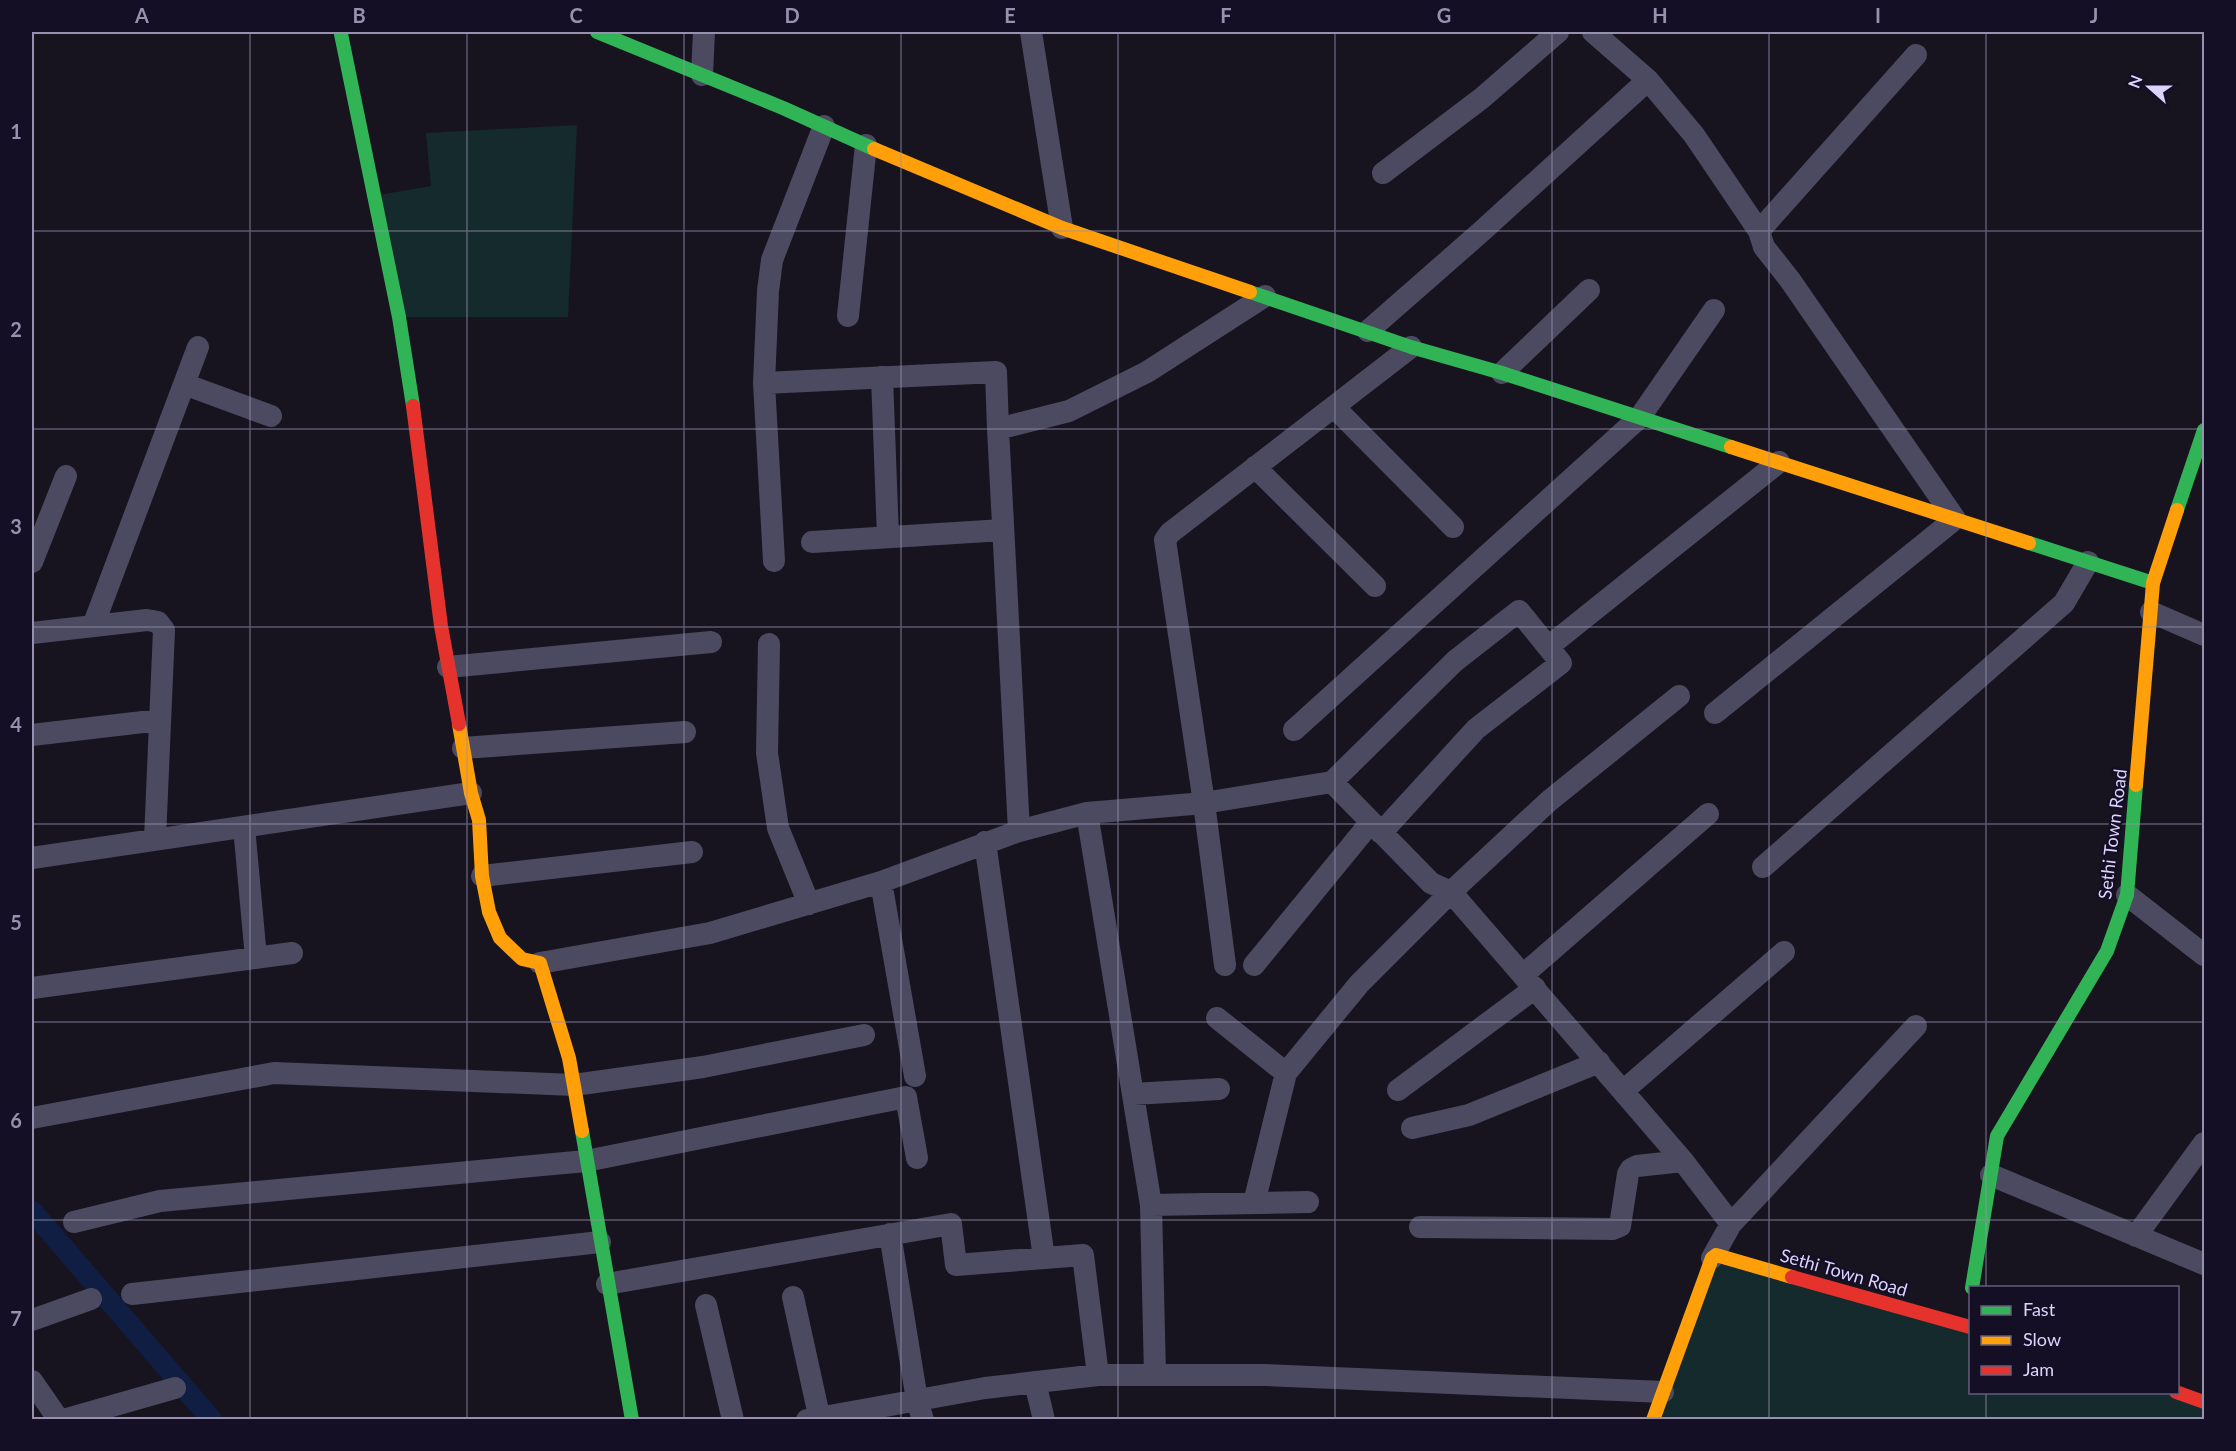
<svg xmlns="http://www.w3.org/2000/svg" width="2236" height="1451" font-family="Lato,sans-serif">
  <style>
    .green { fill: #142a2c }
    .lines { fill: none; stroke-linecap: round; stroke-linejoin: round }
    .canal { stroke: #0f1e42; stroke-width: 21 }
    .street { stroke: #4c4a60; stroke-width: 22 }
    .fast { stroke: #30b455; stroke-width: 14 }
    .slow { stroke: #ff9f0a; stroke-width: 14 }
    .jam { stroke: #e5322d; stroke-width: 14 }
    .grid { fill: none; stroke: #9791af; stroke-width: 1.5; stroke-opacity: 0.55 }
    .labels { text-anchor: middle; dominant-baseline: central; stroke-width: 4.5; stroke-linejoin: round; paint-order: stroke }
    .street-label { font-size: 18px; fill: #dcd4fd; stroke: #140f24 }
    .neatline { fill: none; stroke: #9791af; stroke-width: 2 }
    .grid-label { font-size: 20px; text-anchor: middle; font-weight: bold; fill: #9791af }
  </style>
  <rect width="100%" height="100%" fill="#17141f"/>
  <path class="green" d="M577,125L568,317H399L373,196L431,186L426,133Z
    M1712,1258L1970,1330V1392H2178L2204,1395V1420H1656Z"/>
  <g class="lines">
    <path class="canal" d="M32,1211L212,1420"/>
    <path class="street" d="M1031,32L1062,228
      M1593,32L1648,80L1694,135L1759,231
      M702,75L704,32
      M1383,173L1482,98L1558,32
      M848,316L866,145
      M1368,331L1482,231L1648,80
      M1502,373L1589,290
      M882,377L888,537
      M764,383L996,372L998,429
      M184,384L271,416
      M1334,407L1453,527
      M1255,467L1375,586
      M812,542L1003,530
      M774,561L764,383L768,291L772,260L824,126
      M32,562L66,476
      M2151,612L2204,635
      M93,626L198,347
      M32,633L147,620L158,622L164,630L155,839
      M769,644L767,753L778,828L809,904
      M1548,647L1779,462
      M448,667L711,642
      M1715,713L1955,519L1790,280L1764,247L1759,231L1916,55
      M1294,730L1640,417L1714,310
      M32,735L160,720
      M463,748L685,732
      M1332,782L1431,883L1451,892L1683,1161L1731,1224L1712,1258
      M1087,813L1151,1205L1155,1375
      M244,827L256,958
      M1019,831L998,429L1069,411L1147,372L1265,296
      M985,842L1044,1258
      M32,858L471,793
      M1763,867L2064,603L2088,562
      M482,876L692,852
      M881,882L915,1076
      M2127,895L2204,955
      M540,963L710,933L881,882L1019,831L1087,813L1204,803L1332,782L1455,661L1519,611L1561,663L1476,729L1381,833
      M1225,965L1204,803L1165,540L1170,533L1411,347
      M1254,965L1371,822
      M1523,975L1708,814
      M32,988L292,953
      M1217,1018L1286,1073
      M1398,1090L1535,988
      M1623,1091L1784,952
      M1133,1094L1219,1089
      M32,1118L274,1073L574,1085L703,1067L864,1035
      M1412,1128L1469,1115L1599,1062
      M1991,1175L2204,1264
      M1254,1203L1286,1073L1359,984L1451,892L1549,801L1679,696
      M1151,1205L1308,1202
      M74,1222L160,1201L586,1161L906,1097L917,1158
      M1731,1224L1916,1026
      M1420,1227L1613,1229L1620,1226L1628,1174L1631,1169L1637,1166L1683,1161
      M890,1234L917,1400L923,1420
      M2136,1236L2204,1143
      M607,1284L951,1224L956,1265L1083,1255L1098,1375
      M132,1294L600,1242
      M793,1297L820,1420
      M706,1305L733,1420
      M32,1320L91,1299
      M32,1381L59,1420
      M1035,1382L1044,1420
      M63,1420L175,1388
      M807,1420L985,1388L1098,1375H1265L1663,1392"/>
    <path class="fast" d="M597,32L783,108L874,149
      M341,34L399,317L413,406
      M1250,292L1411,347L1502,373L1731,447
      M2177,510L2204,430
      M2029,543L2153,583
      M582,1131L632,1420
      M1972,1288L1997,1136L2107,951L2127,895L2136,785"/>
    <path class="slow" d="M874,149L1062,228L1250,292
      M1731,447L2029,543
      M459,724L471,793L479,820L482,876L489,912L500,938L522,959L540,963L569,1058L582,1131
      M2136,785L2153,583L2177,510
      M1653,1420L1712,1258L1716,1255L1792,1277"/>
    <path class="jam" d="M413,406L441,626L459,724
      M1792,1277L1970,1327
      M2176,1392L2204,1402"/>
  </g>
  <path class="grid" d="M250,32V1420M467,32V1420M684,32V1420M901,32V1420M1118,32V1420M1335,32V1420M1552,32V1420M1769,32V1420M1986,32V1288M32,231H2204M32,429H2204M32,627H2204M32,824H2204M32,1022H2204M32,1220H2204M1986,1392V1420"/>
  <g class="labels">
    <g class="street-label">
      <text transform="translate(2112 834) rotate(-83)">Sethi Town Road</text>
      <text transform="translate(1844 1272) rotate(16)">Sethi Town Road</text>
    </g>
  </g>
  <rect width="2236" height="1451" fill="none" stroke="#140f24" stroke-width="66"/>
  <rect x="1969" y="1286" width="210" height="108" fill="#140f24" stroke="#645e7b" stroke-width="1.5"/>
  <rect x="1981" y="1306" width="30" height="9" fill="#30b455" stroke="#645e7b" stroke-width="1.5"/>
  <text x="2023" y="1316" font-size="18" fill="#dcd4fd">Fast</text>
  <rect x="1981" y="1336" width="30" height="9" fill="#ff9f0a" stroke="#645e7b" stroke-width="1.5"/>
  <text x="2023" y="1346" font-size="18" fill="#dcd4fd">Slow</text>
  <rect x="1981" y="1366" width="30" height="9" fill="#e5322d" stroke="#645e7b" stroke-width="1.5"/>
  <text x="2023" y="1376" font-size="18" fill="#dcd4fd">Jam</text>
  <g transform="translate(2149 87) rotate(291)" stroke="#140f24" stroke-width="4.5" paint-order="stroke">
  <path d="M0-4.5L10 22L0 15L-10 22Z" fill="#dcd4fd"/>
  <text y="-9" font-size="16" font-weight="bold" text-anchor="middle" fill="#dcd4fd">N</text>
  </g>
  <rect x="33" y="33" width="2170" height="1385" class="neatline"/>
  <g class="grid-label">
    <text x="142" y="23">A</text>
    <text x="359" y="23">B</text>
    <text x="576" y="23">C</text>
    <text x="792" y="23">D</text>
    <text x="1010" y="23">E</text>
    <text x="1226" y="23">F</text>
    <text x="1444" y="23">G</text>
    <text x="1660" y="23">H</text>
    <text x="1878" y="23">I</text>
    <text x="2094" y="23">J</text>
    <text x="16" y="139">1</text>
    <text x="16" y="337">2</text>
    <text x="16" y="534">3</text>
    <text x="16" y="732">4</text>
    <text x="16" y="930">5</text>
    <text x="16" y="1128">6</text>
    <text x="16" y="1326">7</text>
  </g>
</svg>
